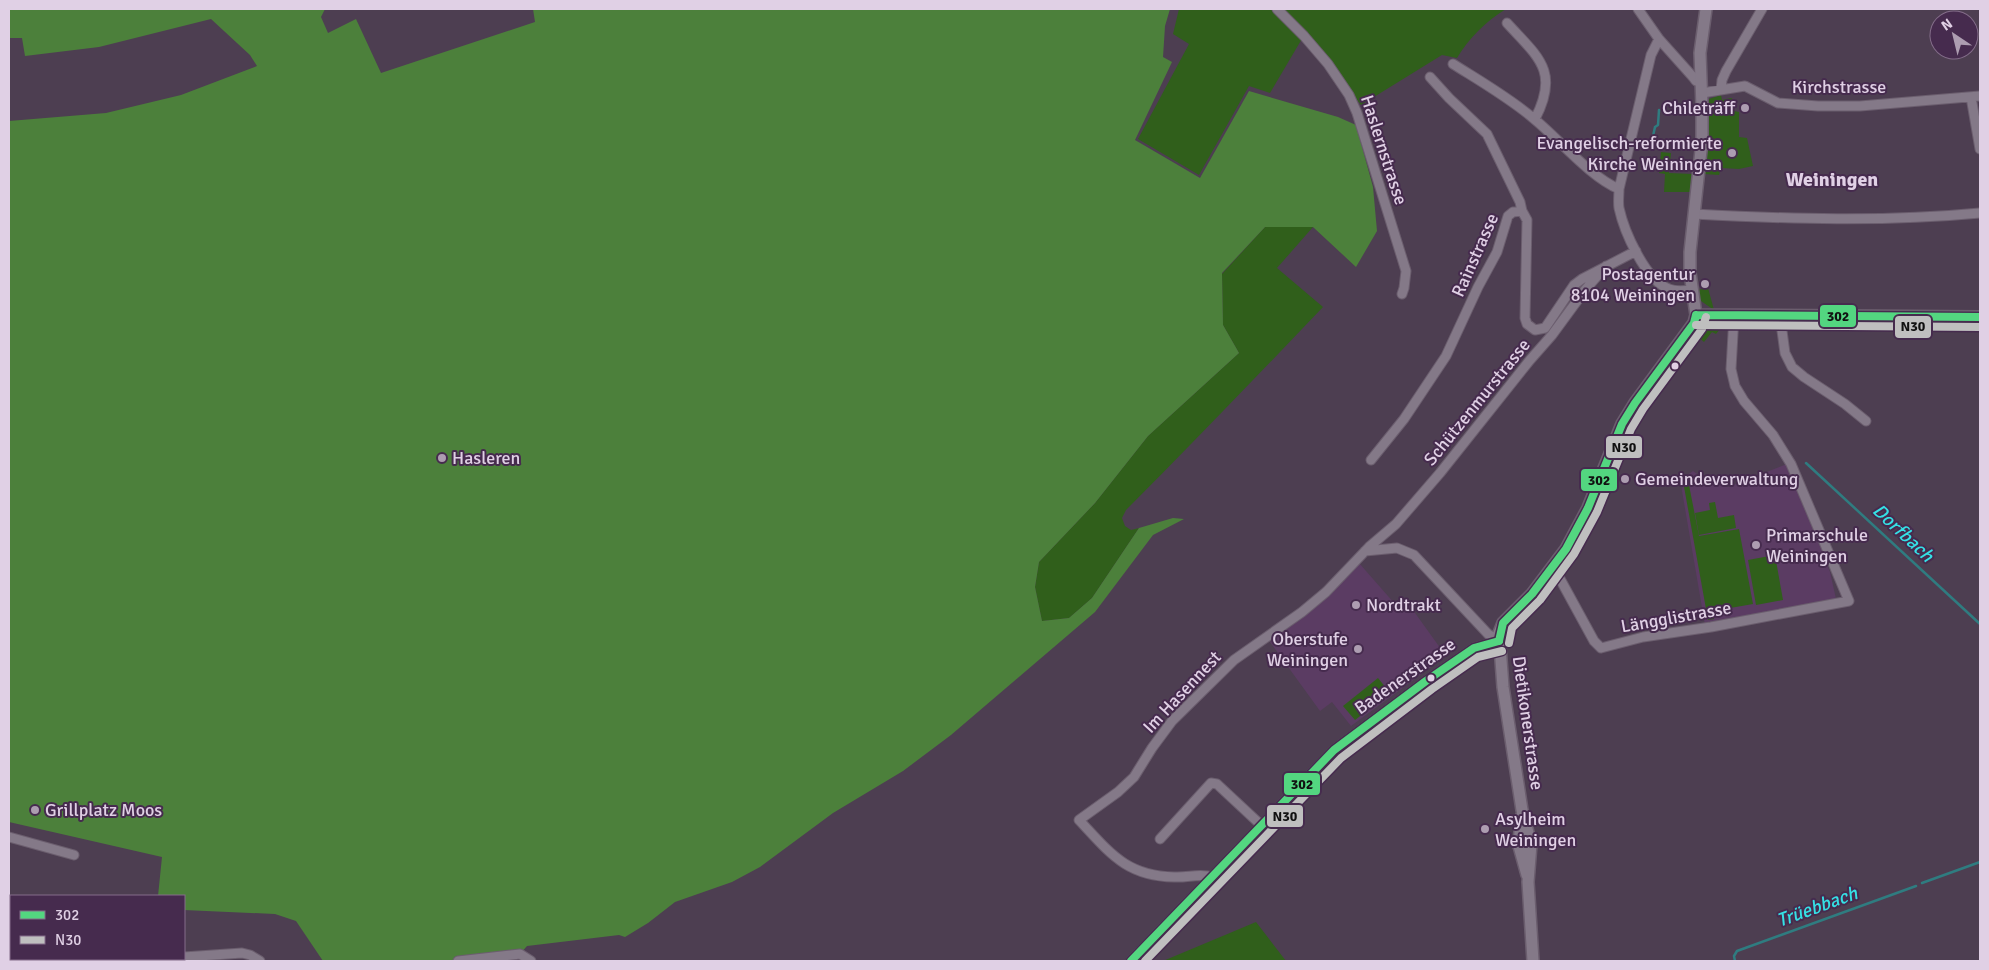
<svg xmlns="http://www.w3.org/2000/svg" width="1989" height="970" font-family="Signika,sans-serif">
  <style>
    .built { fill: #5b3c63 }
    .green { fill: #305f1b }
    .forest { fill: #4c803b }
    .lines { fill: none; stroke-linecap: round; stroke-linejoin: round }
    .stream { stroke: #2f7c80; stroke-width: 2.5 }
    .minor-casing { stroke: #6b5e6e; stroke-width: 11 }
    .tertiary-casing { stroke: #6b5e6e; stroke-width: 14 }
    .minor { stroke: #847988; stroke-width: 9 }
    .tertiary { stroke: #847988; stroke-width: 11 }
    .bus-1-casing { stroke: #462b4e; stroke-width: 11 }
    .bus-2-casing { stroke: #462b4e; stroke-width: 11 }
    .bus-1 { stroke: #53d680; stroke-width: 8 }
    .bus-2 { stroke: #bfbfbf; stroke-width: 8 }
    .poi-dot { fill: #ad9db1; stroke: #462b4e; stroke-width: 2 }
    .bus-dot { fill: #e0d0e5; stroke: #462b4e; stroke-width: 2 }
    .labels { text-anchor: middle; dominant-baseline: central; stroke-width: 4; stroke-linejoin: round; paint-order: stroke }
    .street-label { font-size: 18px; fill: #e0d0e5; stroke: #462b4e }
    .poi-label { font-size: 18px; fill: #e0d0e5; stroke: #462b4e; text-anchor: start }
    .water-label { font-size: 19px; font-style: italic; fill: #35e0e5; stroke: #462b4e }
    .quarter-label { font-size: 20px; font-weight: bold; fill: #e0d0e5; stroke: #462b4e }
    .line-badge { stroke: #462b4e; stroke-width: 2 }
    .pale-badge-label { font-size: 14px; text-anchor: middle; font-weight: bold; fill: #111 }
  </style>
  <rect width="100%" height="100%" fill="#4d3e51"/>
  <path class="built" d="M1787,464L1810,517L1830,572L1836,599L1705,625L1682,491L1683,478L1693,471L1710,483L1728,487Z
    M1359,563L1395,604L1405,599L1446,656L1351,726L1332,702L1320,711L1270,642L1335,587Z"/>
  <path class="green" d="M1179,9H1506C1485,22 1469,38 1457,58L1442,55L1361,105L1306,32L1270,93L1249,86L1199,175L1138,139L1189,44L1173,34Z
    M1721,95L1722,100L1731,98L1736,101L1734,111L1739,112V137L1747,138L1753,166L1739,169L1721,168L1719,175L1704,174L1708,144L1709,99Z
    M1661,152L1671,153L1669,173L1692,174L1690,192H1664L1665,174L1659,173Z
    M1265,227H1313L1277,268L1323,307C1258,375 1193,443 1126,510L1122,518L1125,526L1131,530L1139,528L1092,598L1069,618L1042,621L1035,587L1039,562L1095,503L1148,436L1239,353L1223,325L1222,274Z
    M1708,288L1714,310L1701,301L1697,290Z
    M1724,324L1716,334L1712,332L1704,342L1697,336L1706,327Z
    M1688,480L1699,536L1739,529L1753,604L1713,611L1714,619L1708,620L1683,481Z
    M1715,502L1718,518L1734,515L1736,528L1699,535L1695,513L1710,510L1709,503Z
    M1775,555L1783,600L1756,605L1748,560Z
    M1378,678L1390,693L1355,720L1343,706Z
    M1256,922L1286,961H1163Z"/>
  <path class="forest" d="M9,9H325L321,17L328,33L356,19L381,73L535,22L533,9H1170L1165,26L1163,57L1172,62L1135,140L1200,178L1249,91L1338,117L1356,125L1373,187L1377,231L1356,267L1313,227H1265L1222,273L1223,325L1239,353L1148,436L1095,503L1039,562L1035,587L1042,621L1069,618L1092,598L1139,528L1173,518L1184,519L1153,535L1095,612L951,735L903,771L833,813L760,867L732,882L675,902L648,923L625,937L619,935L527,946L520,954L454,961H323L296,921L275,914L184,910V896H158L162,857L9,822V121L106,113L181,95L257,66L250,55L211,19L99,47L25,56L22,38H9Z"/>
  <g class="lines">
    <path class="stream" d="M1653,136L1655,127L1658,125L1659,110
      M1806,463L1980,624
      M1922,883L1980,862
      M1735,961L1734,956L1737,951L1916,886"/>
    <g class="minor-casing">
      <path id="minor" d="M1277,9L1304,36L1328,64L1349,95L1357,113L1406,271L1404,288L1402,294
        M1638,9L1659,39L1693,77L1696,81H1701
        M1507,23C1538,57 1560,71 1535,119
        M1659,39L1651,55L1619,189C1619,195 1618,202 1619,208C1624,231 1645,280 1669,289C1676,292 1684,291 1692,290
        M1453,64C1480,81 1508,97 1533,118C1559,139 1590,177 1619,189
        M1430,77L1449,98L1487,134L1520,202L1522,211
        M1721,90L1722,80L1726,71L1762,9
        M1702,93L1745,86L1778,103L1818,106H1860L1980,96
        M1971,97L1980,149
        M1694,214C1789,219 1885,222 1980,213
        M1780,316L1785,353L1792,367L1804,377L1845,404L1866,421
        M1371,460L1404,419L1446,356L1478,287L1497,252L1508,216L1513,212L1522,211L1527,220L1525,318L1527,324L1535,330L1545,328L1574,285L1582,279L1636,251
        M1365,551L1397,548L1414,555L1488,634L1499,641
        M1552,570L1559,577L1594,641L1601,648L1643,637L1711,627L1849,601L1791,464L1773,435L1744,401L1735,386L1731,369L1734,316
        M9,837L74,855
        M1160,839L1211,783L1217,784L1261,825
        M1212,877C1200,873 1187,878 1174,877C1126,876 1110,853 1079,820L1118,792L1134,777L1152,748L1172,721L1234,660L1302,612L1326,592L1369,547L1396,524L1440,473L1530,360L1552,335L1585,290L1606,266
        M184,957L242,953L250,955L260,961
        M9,959L12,961
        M458,961L520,954L531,961
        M1131,961L1334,750L1426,681L1474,648L1499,641"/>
    </g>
    <g class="tertiary-casing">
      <path id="tertiary" d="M1696,315L1690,273V252L1702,141V107L1700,53L1706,9
        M1696,315L1980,317
        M1521,817L1519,846L1527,875
        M1533,961L1528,882L1531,844L1522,810L1503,687L1499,633L1503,623L1532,594L1566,549L1588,508L1622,424L1635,403L1694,323L1696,315"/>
    </g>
    <use href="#minor" class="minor"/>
    <use href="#tertiary" class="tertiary"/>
    <g class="bus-1-casing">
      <path id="bus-1" d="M1696,315L1980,317
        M1499,641L1503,623L1532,594L1566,549L1588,508L1622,424L1635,403L1694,323L1696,315
        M1131,961L1334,750L1426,681L1474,648L1499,641"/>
    </g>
    <g class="bus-2-casing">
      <path id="bus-2" d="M1696,325L1980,327
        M1509,643L1512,628L1540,600L1574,554L1597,512L1631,429L1643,409L1702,329L1706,317
        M1145,961L1341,758L1432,689L1478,657L1502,651"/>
    </g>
    <use href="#bus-1" class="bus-1"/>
    <use href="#bus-2" class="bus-2"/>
  </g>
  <g class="poi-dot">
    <circle cx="1745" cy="108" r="5"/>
    <circle cx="1732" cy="153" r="5"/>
    <circle cx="1705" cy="284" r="5"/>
    <circle cx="442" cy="458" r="5"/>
    <circle cx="1625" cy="479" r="5"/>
    <circle cx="1756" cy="545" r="5"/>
    <circle cx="1356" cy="605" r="5"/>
    <circle cx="1358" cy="649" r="5"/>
    <circle cx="35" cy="810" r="5"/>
    <circle cx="1485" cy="829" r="5"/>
  </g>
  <g class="bus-dot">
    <circle cx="1675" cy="366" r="4.5"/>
    <circle cx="1431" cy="678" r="4.5"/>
  </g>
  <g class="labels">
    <g class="street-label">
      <text x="1839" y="87">Kirchstrasse</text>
      <text transform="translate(1384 150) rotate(72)">Haslernstrasse</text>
      <text transform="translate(1475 255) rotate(-66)">Rainstrasse</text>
      <text transform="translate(1477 402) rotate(-51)">Schützenmurstrasse</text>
      <text transform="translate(1676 617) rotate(-10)">Längglistrasse</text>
      <text transform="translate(1405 676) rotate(-35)">Badenerstrasse</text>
      <text transform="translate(1182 692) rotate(-47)">Im Hasennest</text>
      <text transform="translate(1528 723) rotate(82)">Dietikonerstrasse</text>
    </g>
    <g class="poi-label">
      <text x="1735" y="108" text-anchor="end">Chileträff</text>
      <text x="1722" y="143" text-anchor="end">Evangelisch-reformierte<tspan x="1722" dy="21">Kirche Weiningen</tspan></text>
      <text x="1695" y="274" text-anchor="end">Postagentur<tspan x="1695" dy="21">8104 Weiningen</tspan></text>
      <text x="452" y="458">Hasleren</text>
      <text x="1635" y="479">Gemeindeverwaltung</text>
      <text x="1766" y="535">Primarschule<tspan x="1766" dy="21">Weiningen</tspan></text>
      <text x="1366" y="605">Nordtrakt</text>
      <text x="1348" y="639" text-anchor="end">Oberstufe<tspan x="1348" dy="21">Weiningen</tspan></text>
      <text x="45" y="810">Grillplatz Moos</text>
      <text x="1495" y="819">Asylheim<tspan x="1495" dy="21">Weiningen</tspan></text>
    </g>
    <g class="water-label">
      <text transform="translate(1903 533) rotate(43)">Dorfbach</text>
      <text transform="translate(1817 907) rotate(-20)">Trüebbach</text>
    </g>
    <g class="quarter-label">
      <text x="1832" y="179">Weiningen</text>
    </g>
  </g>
  <g class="line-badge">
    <rect x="1819" y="304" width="38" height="24" rx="5" fill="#53d680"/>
    <rect x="1894" y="315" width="38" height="24" rx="5" fill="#bfbfbf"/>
    <rect x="1605" y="435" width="38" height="24" rx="5" fill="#bfbfbf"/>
    <rect x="1580" y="468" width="38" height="24" rx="5" fill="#53d680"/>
    <rect x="1283" y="772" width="38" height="24" rx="5" fill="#53d680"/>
    <rect x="1266" y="804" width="38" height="24" rx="5" fill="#bfbfbf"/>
  </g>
  <g class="pale-badge-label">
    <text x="1838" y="321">302</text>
    <text x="1913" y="331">N30</text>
    <text x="1624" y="452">N30</text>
    <text x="1599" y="485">302</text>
    <text x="1302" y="789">302</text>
    <text x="1285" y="821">N30</text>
  </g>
  <rect width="1989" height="970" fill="none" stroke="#e0d0e5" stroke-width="20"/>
  <rect x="10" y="895" width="175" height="65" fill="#462b4e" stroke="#846d8a"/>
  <rect x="20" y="911" width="25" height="8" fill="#53d680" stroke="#846d8a"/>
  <text x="55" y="920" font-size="15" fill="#e0d0e5">302</text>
  <rect x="20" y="936" width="25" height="8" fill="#bfbfbf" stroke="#846d8a"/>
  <text x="55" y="945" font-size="15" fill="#e0d0e5">N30</text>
  <g transform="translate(1954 35) rotate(325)"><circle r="24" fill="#462b4e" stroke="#846d8a"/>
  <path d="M0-4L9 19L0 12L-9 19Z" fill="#ad9db1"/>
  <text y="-8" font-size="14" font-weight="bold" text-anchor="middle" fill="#e0d0e5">N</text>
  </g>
</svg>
